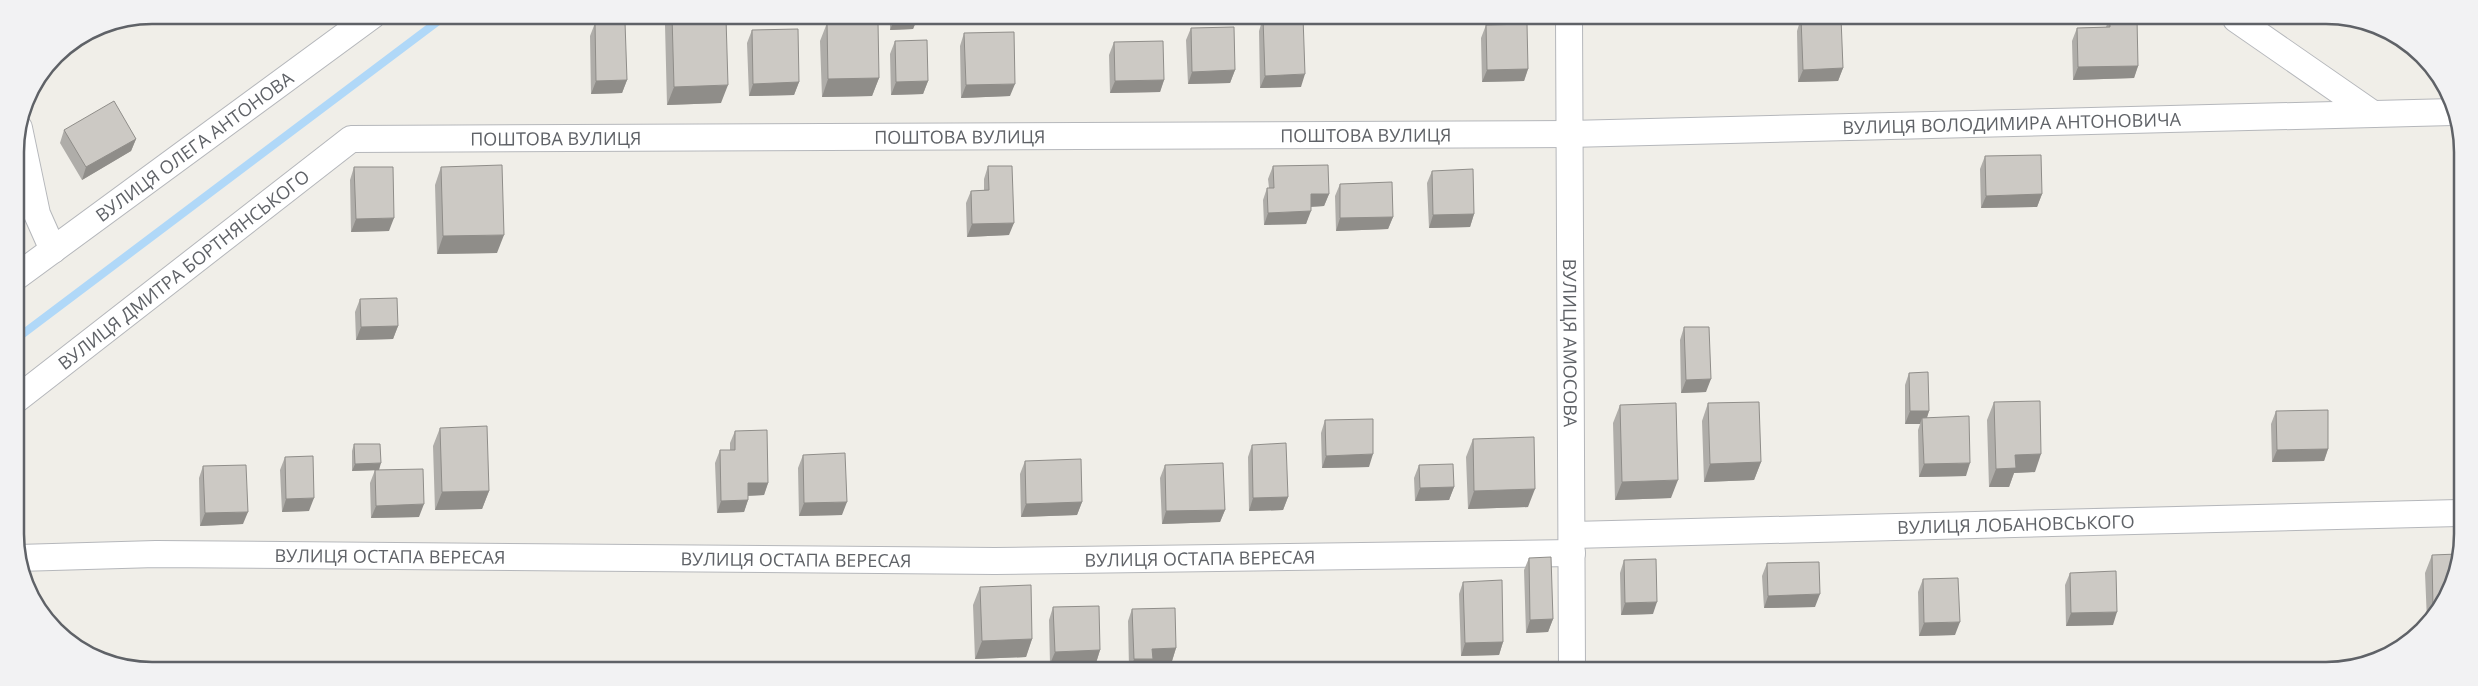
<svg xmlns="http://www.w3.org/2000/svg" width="2478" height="686" font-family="'Open Sans',sans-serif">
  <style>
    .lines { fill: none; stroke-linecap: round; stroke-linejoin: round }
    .stream { stroke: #b0d8f8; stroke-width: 8 }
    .minor-casing { stroke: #b5b7bb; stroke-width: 28 }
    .minor { stroke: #fff; stroke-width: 26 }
    .wall { fill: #afada9 }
    .shaded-wall { fill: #8f8d89 }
    .building { fill: #ccc9c4; stroke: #8f8d89 }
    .labels { text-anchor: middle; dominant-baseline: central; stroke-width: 4; stroke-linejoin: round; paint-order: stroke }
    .street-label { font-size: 18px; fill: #5f6267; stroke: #fff }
    .rim { fill: none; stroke: #5f6267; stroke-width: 2.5 }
  </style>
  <rect width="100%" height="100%" fill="#f0eee8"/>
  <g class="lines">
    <path class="stream" d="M16,339L445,16"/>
    <g class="minor-casing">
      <g id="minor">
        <path id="s1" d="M1569,18L1572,669"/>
        <path d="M2236,19L2373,114"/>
        <path d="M19,128L37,214L53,250"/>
        <path id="s2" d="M16,277L373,15"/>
        <path id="s3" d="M17,399L351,139L1569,134L2453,112"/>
        <path id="s4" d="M1572,535L2459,513"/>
        <path id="s5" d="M18,558L156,554L995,561L1572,553"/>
      </g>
    </g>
    <use href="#minor" class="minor"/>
  </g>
  <path class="wall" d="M668,16H702L721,103L667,105L665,25Z
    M890,17H918L913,29L890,30Z
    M1263,18L1301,87L1260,88L1259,31Z
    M1801,18L1843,68L1838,81L1798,82L1797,31Z
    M2109,19L2138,66L2134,78L2073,80L2072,41L2077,28L2106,27Z
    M595,23L627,80L622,93L591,94L590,36Z
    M827,23L879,78L872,96L822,97L820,41Z
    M1486,25L1528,69L1524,81L1482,82L1481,38Z
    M1191,28L1235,70L1230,83L1188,84L1186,40Z
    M752,30L799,82L794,95L749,96L747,43Z
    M964,33L1010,96L961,98L960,46Z
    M895,41L928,81L923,94L891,95L890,54Z
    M1114,42L1164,80L1160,92L1110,93L1109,55Z
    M64,130L136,139L131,151L82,180L60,143Z
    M1985,156L2042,194L2037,207L1981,208L1980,169Z
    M988,166L1009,235L967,237L966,203L971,191L984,190V179Z
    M1273,166L1329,194L1324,206L1311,207L1306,224L1264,225L1263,200L1267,188H1269L1268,179Z
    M354,167L389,231L351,232L350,180Z
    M441,167L497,253L437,254L435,185Z
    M1432,171L1474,214L1470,227L1429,228L1427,183Z
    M1340,184L1393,217L1388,229L1336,231L1335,196Z
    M360,299L398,326L393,339L356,340L355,312Z
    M1684,327L1706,392L1681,393L1680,340Z
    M1909,373L1929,411L1927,417L1966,476L1919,477L1918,430L1920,424H1905V385Z
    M1994,402L2035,472L2014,473L2009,487H1989L1987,420Z
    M1708,403L1761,462L1754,480L1704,482L1702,421Z
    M1620,405L1671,498L1615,500L1613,423Z
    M2276,411L2328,449L2324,461L2272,462L2271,424Z
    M1325,420L1369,467L1322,468L1321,433Z
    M440,428L489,491L482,509L435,510L433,446Z
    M735,431L768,483L764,495L748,496V500L744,512L717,513L715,463L720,450H730V443Z
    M1473,439L1528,507L1468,509L1466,457Z
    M354,444L379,470L352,471V451Z
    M1252,445L1288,497L1283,510L1249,511L1248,457Z
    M803,455L842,515L799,516L798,468Z
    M285,457L309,511L282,512L280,470Z
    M1025,461L1082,502L1077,515L1021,517L1020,474Z
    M1165,465L1225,510L1220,522L1162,524L1160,478Z
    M1419,465L1454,487L1449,500L1415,501L1414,478Z
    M203,466L243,524L200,526L199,478Z
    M375,470L419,517L371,518L370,483Z
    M2432,555L2458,570L2427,621L2425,573Z
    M1529,558L1553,619L1548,632L1526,633L1524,570Z
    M1624,560L1653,614L1621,615L1620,573Z
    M1767,563L1815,607L1764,608L1762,576Z
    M2070,573L2113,625L2066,626L2065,585Z
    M1923,579L1955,635L1919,636L1918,592Z
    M1463,582L1503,642L1499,655L1461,656L1459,594Z
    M980,587L1032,639L1026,657L975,659L973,605Z
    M1053,607L1100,650L1096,663L1050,664L1049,620Z
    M1132,609L1176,648L1172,661H1152L1149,668H1129L1128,621Z"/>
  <path class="shaded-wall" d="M895,17H918L913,29L890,30Z
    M89,32L88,34L55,56L56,54Z
    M2138,66L2134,78L2073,80L2078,67Z
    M1843,68L1838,81L1798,82L1803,70Z
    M1528,69L1524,81L1482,82L1487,70Z
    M1235,70L1230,83L1188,84L1192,72Z
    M1305,74L1301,87L1260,88L1265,76Z
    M879,78L872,96L822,97L828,79Z
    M627,80L622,93L591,94L596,81Z
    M1164,80L1160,92L1110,93L1115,81Z
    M928,81L923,94L891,95L896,82Z
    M799,82L794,95L749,96L753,84Z
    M1015,84L1010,96L961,98L966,85Z
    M728,85L721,103L667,105L674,87Z
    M136,139L131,151L82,180L86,167Z
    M1311,194H1329L1324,206L1306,207Z
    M2042,194L2037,207L1981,208L1986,196Z
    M1311,211L1306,224L1264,225L1268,213Z
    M1474,214L1470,227L1429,228L1433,215Z
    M1393,217L1388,229L1336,231L1340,218Z
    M394,218L389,231L351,232L356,219Z
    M1014,223L1009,235L967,237L972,224Z
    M504,235L497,253L437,254L443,236Z
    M398,326L393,339L356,340L361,327Z
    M1711,379L1706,392L1681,393L1686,380Z
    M1910,411H1929L1925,424L1922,418L1920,424H1905Z
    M2328,449L2324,461L2272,462L2277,450Z
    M1373,454L1369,467L1322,468L1326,456Z
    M2041,454L2035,472L2014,473L2009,487H1989L1996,469L2015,455Z
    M1761,462L1754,480L1704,482L1710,464Z
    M381,463L379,470L352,471L355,464Z
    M1970,463L1966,476L1919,477L1924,464Z
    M1678,480L1671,498L1615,500L1622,482Z
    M748,483H768L764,495L743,496Z
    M1454,487L1449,500L1415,501L1420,488Z
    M1535,489L1528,507L1468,509L1474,491Z
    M489,491L482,509L435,510L442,492Z
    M1288,497L1283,510L1249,511L1253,498Z
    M314,498L309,511L282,512L286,499Z
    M748,500L744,512L717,513L721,501Z
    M847,502L842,515L799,516L804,503Z
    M1082,502L1077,515L1021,517L1026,504Z
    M424,504L419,517L371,518L376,506Z
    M1225,510L1220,522L1162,524L1166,511Z
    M248,512L243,524L200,526L205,513Z
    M1820,594L1815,607L1764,608L1768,596Z
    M1657,602L1653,614L1621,615L1625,603Z
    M2117,612L2113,625L2066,626L2071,613Z
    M1553,619L1548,632L1526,633L1530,620Z
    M1960,622L1955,635L1919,636L1924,623Z
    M1032,639L1026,657L975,659L982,641Z
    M1503,642L1499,655L1461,656L1465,643Z
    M1176,648L1172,661H1152L1149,668H1131L1134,659L1152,649Z
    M1100,650L1096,663L1050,664L1055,652Z"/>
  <path class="building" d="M672,16H702V19L726,18L728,85L674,87Z
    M1303,17L1305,74L1265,76L1263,18Z
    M1801,18H1841L1843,68L1803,70Z
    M2110,19H2137L2138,66L2078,67L2077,28L2110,27Z
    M625,22L627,80L596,81L595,23Z
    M878,22L879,78L828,79L827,23Z
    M1527,24L1528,69L1487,70L1486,25Z
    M1234,27L1235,70L1192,72L1191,28Z
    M798,29L799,82L753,84L752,30Z
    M1014,32L1015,84L966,85L964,33Z
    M927,40L928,81L896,82L895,41Z
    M1163,41L1164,80L1115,81L1114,42Z
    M114,101L136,139L86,167L64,130Z
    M2041,155L2042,194L1986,196L1985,156Z
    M502,165L504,235L443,236L441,167Z
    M1328,165L1329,194H1311V211L1268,213L1267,188H1274L1273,166Z
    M988,166H1012L1014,223L972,224L971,191L989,190Z
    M354,167H393L394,218L356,219Z
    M1473,169L1474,214L1433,215L1432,171Z
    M1392,182L1393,217L1340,218V184Z
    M397,298L398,326L361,327L360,299Z
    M1684,327H1709L1711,379L1686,380Z
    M1928,372L1929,411H1910L1909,373Z
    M2040,401L2041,454L2015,455L2016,468L1996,469L1994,402Z
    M1759,402L1761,462L1710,464L1708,403Z
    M1676,403L1678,480L1622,482L1620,405Z
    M2328,410V449L2277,450L2276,411Z
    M1969,416L1970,463L1924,464L1922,418Z
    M1373,419V454L1326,456L1325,420Z
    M487,426L489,491L442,492L440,428Z
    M767,430L768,483H748V500L721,501L720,450H735V431Z
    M1534,437L1535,489L1474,491L1473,439Z
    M1286,443L1288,497L1253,498L1252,445Z
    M354,444H380L381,463L355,464Z
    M845,453L847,502L804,503L803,455Z
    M313,456L314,498L286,499L285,457Z
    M1081,459L1082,502L1026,504L1025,461Z
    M1223,463L1225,510L1166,511L1165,465Z
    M1453,464L1454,487L1420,488L1419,465Z
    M246,465L248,512L205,513L203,466Z
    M423,469L424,504L376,506L375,470Z
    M2458,554V570L2433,610L2432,555Z
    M1551,557L1553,619L1530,620L1529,558Z
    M1656,559L1657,602L1625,603L1624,560Z
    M1819,562L1820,594L1768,596L1767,563Z
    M2116,571L2117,612L2071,613L2070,573Z
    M1958,578L1960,622L1924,623L1923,579Z
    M1502,580L1503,642L1465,643L1463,582Z
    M1031,585L1032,639L982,641L980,587Z
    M1099,606L1100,650L1055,652L1053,607Z
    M1175,608L1176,648L1152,649L1153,659H1134L1132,609Z
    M1272,662V669H1229V663Z"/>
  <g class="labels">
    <g class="street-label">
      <text stroke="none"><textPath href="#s3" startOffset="2084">ВУЛИЦЯ ВОЛОДИМИРА АНТОНОВИЧА</textPath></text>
      <text stroke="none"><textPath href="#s3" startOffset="1438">ПОШТОВА ВУЛИЦЯ</textPath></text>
      <text stroke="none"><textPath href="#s3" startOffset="1032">ПОШТОВА ВУЛИЦЯ</textPath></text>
      <text stroke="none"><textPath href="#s3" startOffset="628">ПОШТОВА ВУЛИЦЯ</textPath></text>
      <text stroke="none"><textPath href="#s2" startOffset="221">ВУЛИЦЯ ОЛЕГА АНТОНОВА</textPath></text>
      <text stroke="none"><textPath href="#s3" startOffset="211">ВУЛИЦЯ ДМИТРА БОРТНЯНСЬКОГО</textPath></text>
      <text stroke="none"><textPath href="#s1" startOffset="325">ВУЛИЦЯ АМОСОВА</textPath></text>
      <text stroke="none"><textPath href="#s4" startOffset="444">ВУЛИЦЯ ЛОБАНОВСЬКОГО</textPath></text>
      <text stroke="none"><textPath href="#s5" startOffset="372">ВУЛИЦЯ ОСТАПА ВЕРЕСАЯ</textPath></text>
      <text stroke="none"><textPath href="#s5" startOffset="1182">ВУЛИЦЯ ОСТАПА ВЕРЕСАЯ</textPath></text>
      <text stroke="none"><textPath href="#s5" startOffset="778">ВУЛИЦЯ ОСТАПА ВЕРЕСАЯ</textPath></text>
    </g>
  </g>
  <path d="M0 0H2478V686H0ZM152 24H2326A128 128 0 0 1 2454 152V534A128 128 0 0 1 2326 662H152A128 128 0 0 1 24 534V152A128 128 0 0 1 152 24Z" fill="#f2f2f3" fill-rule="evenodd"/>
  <path class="rim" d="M152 24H2326A128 128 0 0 1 2454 152V534A128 128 0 0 1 2326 662H152A128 128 0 0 1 24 534V152A128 128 0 0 1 152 24Z"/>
</svg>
